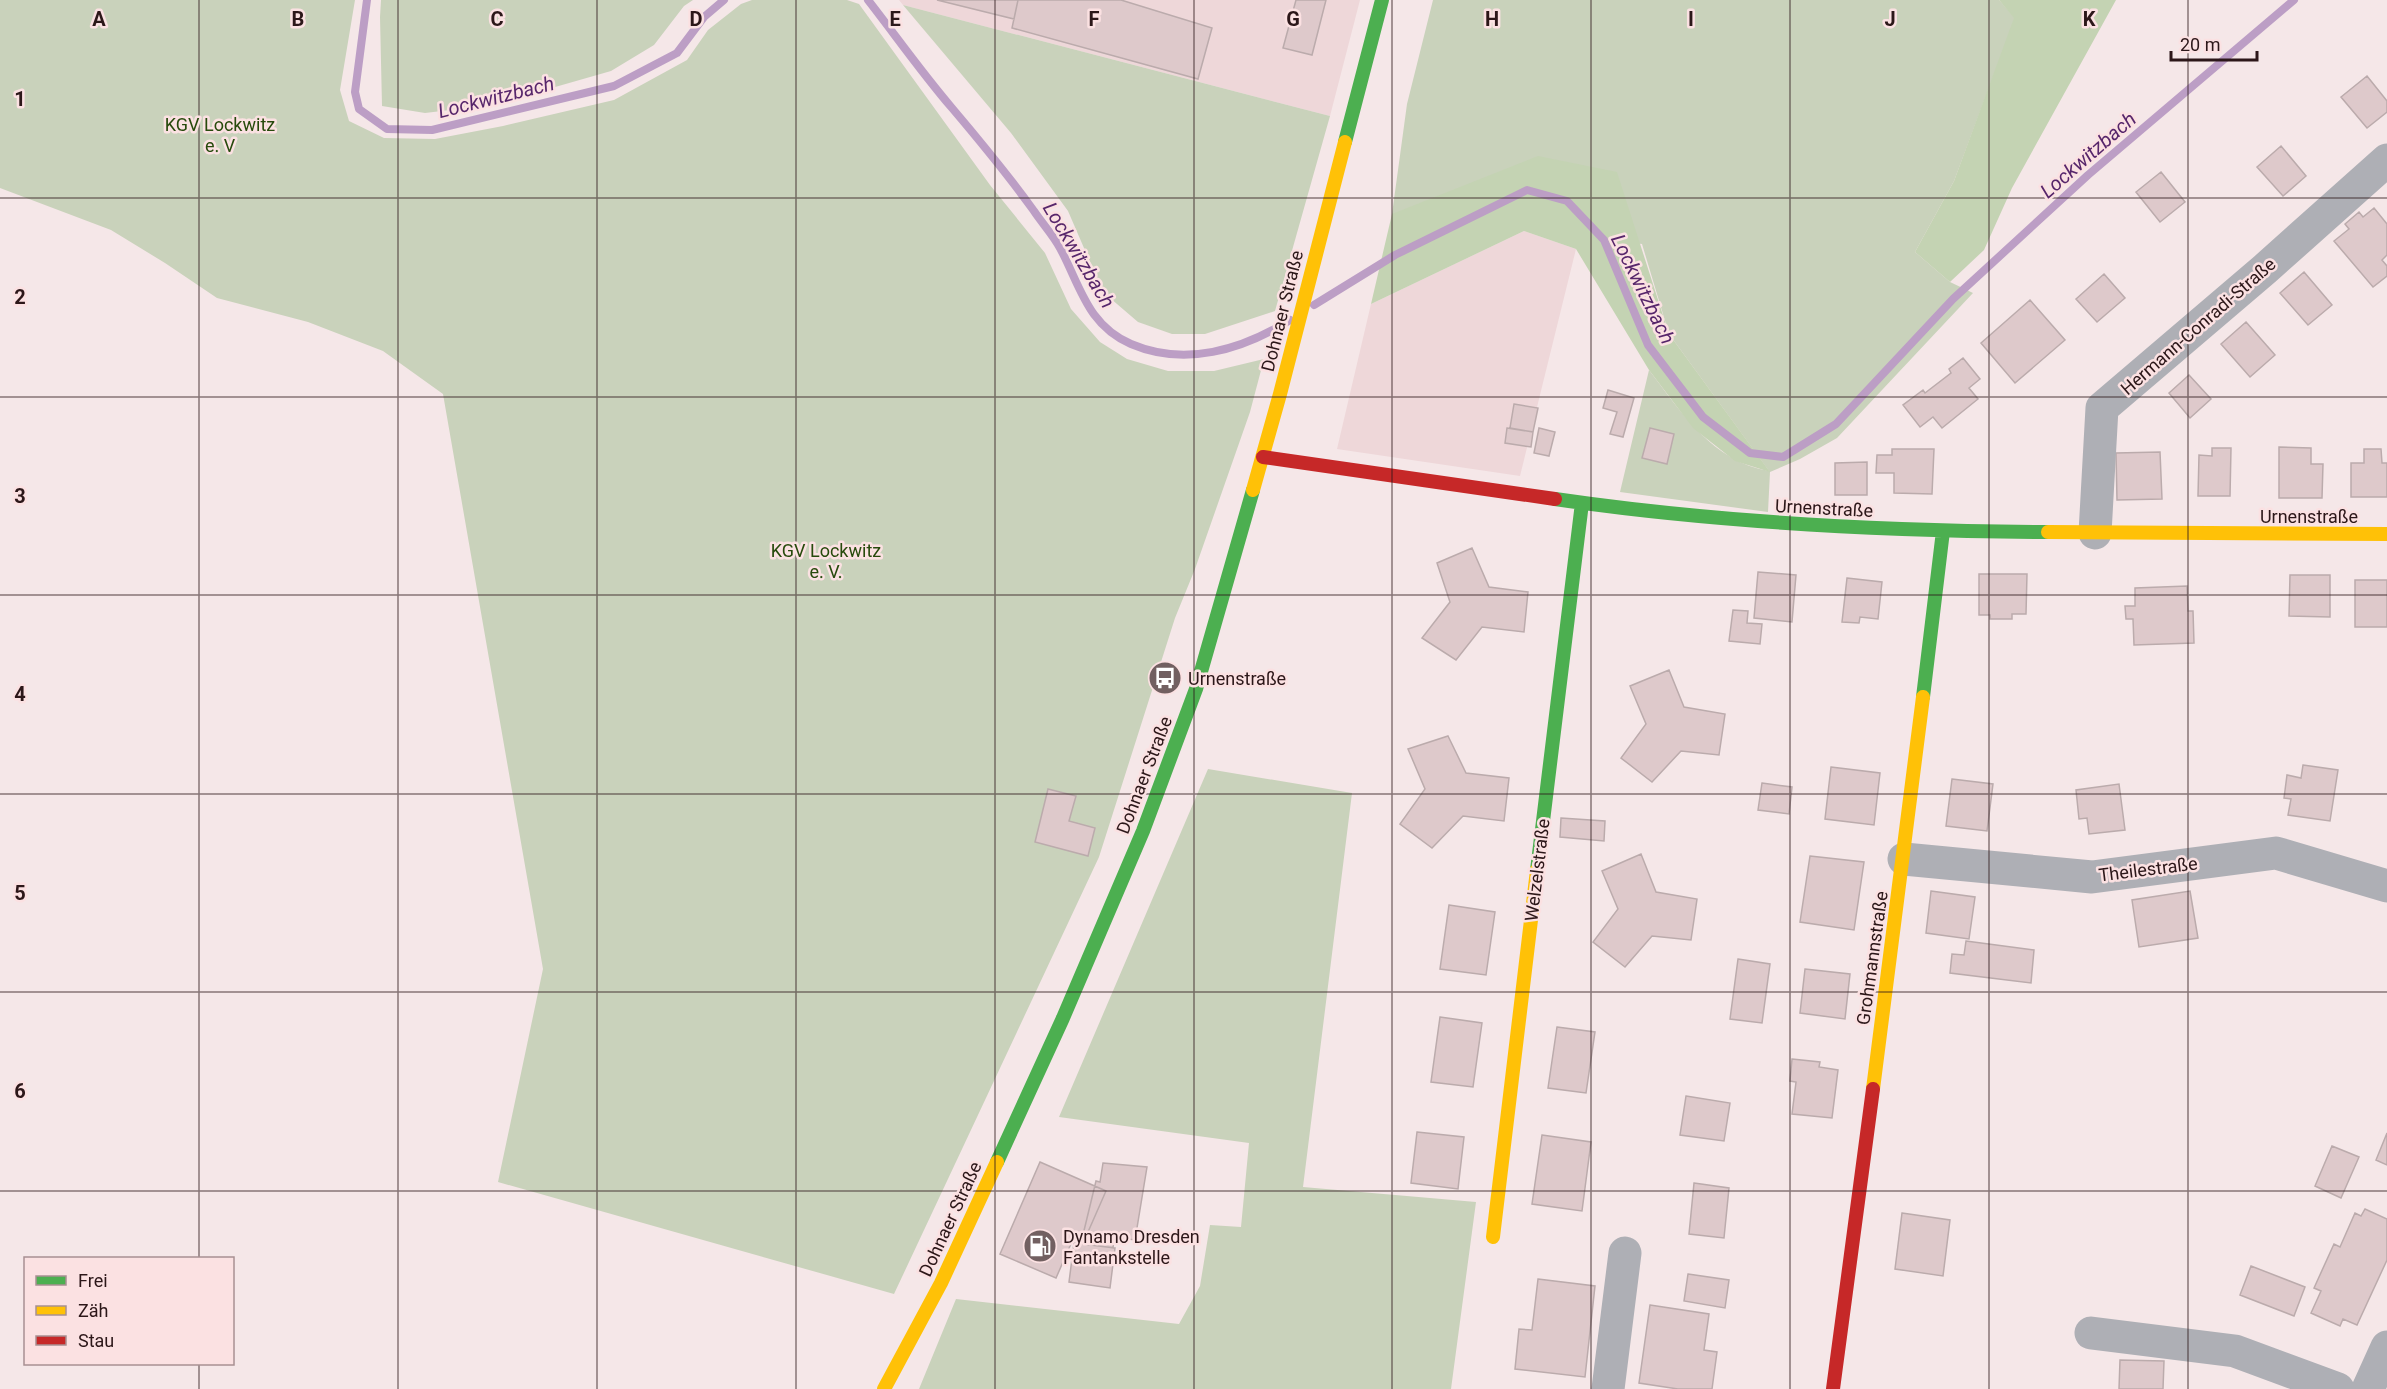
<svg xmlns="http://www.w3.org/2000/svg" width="2387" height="1389" font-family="Roboto,sans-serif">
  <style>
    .built { fill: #eed7d9 }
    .green { fill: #c9d2bb }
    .forest { fill: #c4d3b3 }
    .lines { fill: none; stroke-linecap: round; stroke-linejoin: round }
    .stream { stroke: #bc9ec5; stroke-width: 8 }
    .building { fill: #dec9cb; stroke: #bbabac; stroke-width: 1.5 }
    .street { stroke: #aeafb5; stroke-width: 33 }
    .fast { stroke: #4caf50; stroke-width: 14 }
    .slow { stroke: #ffc107; stroke-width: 14 }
    .jam { stroke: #c62828; stroke-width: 14 }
    .grid { fill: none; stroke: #2c1719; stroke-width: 1.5; stroke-opacity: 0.55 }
    .labels { text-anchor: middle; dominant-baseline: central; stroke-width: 5; stroke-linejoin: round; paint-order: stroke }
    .park-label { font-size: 18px; fill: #274a0c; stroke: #fbe1e2 }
    .street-label { font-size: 18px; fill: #2c1719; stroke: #fbe1e2 }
    .poi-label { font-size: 18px; fill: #2c1719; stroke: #fbe1e2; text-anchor: start }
    .water-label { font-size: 20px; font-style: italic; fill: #57266b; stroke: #fbe1e2 }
    .grid-label { font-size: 20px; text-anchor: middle; font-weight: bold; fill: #2c1719; stroke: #fbe1e2; stroke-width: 5; stroke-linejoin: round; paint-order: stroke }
  </style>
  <rect width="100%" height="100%" fill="#f5e7e8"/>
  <path class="built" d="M899,0H1360L1330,116L903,5Z
    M1524,231L1576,249L1520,476L1337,449L1371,304Z"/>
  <path class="green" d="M0,0H355L340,90L349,121L384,138L435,139L503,126L614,100L687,60L708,30L741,4L752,0H847L859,4L990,185L1045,253L1071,309L1100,342L1127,359L1168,371H1214L1264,359L1250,412L1195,569L1175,618L1099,857L894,1294L498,1182L543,969L443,394L383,351L308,322L217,298L165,263L111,230L0,188Z
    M381,0H693L684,6L654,45L611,71L492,105L425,113L382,106L380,17Z
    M1433,0H1999L2015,18L1954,181L1915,252L1950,282L1973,293L1837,438L1800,459L1770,472L1768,512L1620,492L1649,370C1681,412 1713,462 1769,471L1669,334L1642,244L1392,214L1407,104Z
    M903,5L1330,116L1275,311L1205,334H1172L1138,322L1103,292L1068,211L1011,133Z
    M1208,769L1352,793L1303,1187L1476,1202L1451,1389H919L956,1299L1179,1324L1200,1286L1210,1225L1241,1227L1249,1143L1059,1117Z"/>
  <path class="forest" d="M1999,0H2116L2012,188L1984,250L1950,282L1915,252L1954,181L2014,18Z
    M1538,156L1617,172L1669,334L1770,472L1735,461L1693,428L1649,370L1576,249L1524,231L1371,304L1392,214Z"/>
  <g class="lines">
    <path class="stream" d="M367,0L355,92L359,109L387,129L432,130L614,86L677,53L704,17L724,0
      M868,0C896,36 922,73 952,108C980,141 1008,175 1034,211C1042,223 1053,235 1060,248C1080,285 1087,325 1131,344C1185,367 1242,350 1290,320
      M1314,305L1395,255L1527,190L1567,201L1604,240L1648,345L1703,417L1750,453L1783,457L1836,424L1953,299L2088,175L2294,0"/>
  </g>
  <path class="building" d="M937,0H1018L1014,19Z
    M1018,0H1121L1212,28L1198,79L1012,28Z
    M1296,0H1326L1312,55L1283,48Z
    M2367,76L2387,101V112L2367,128L2341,97Z
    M2281,146L2306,176L2283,196L2257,167Z
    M2161,172L2185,202L2160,222L2136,192Z
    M2374,208L2387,224V255L2382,260L2387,266V276L2373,287L2334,241L2349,229L2345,224L2359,212L2363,217Z
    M2304,272L2332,305L2308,325L2280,293Z
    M2104,274L2125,298L2097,322L2076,299Z
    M2030,300L2065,340L2015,383L1981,343Z
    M2246,322L2275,355L2250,377L2221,344Z
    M1963,358L1980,379L1969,388L1978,399L1942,428L1933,417L1920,427L1903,405L1923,390L1925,393L1951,373L1949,369Z
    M2189,375L2211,399L2190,418L2169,393Z
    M1608,390L1634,398L1623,437L1610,434L1617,412L1603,408Z
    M1514,404L1538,408L1533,432L1510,428Z
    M1507,428L1533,432L1531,447L1505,443Z
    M1539,428L1555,432L1549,456L1534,453Z
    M1650,428L1674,434L1667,464L1642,458Z
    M2279,447L2311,448V464H2323L2322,498H2279Z
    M2212,448H2231L2230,496H2198L2199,455L2212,456Z
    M1892,449H1934L1932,494L1894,493V473H1876L1877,455H1892Z
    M2364,449H2381L2382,463H2387V497H2351V463H2364Z
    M2160,452L2162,499L2117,500L2116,453Z
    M1867,462V495H1835V463Z
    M1472,548L1489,587L1528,592L1524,632L1482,627L1456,660L1422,638L1450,602L1437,563Z
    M1758,572L1796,575L1792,622L1754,618Z
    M1979,574H2027L2026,614H2012V619H1990V615H1979Z
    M2290,575H2330V617L2289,616Z
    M1847,578L1882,582L1878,619L1860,617L1859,623L1842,622Z
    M2355,580H2387V627H2355Z
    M2187,586L2188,611H2193L2194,643L2134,645L2133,619H2126L2125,606H2135V588Z
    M1733,610L1748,611L1747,623L1762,624L1760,644L1729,641Z
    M1669,670L1684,707L1725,714L1719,755L1681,751L1652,782L1621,758L1646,724L1630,686Z
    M1448,736L1466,773L1509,778L1504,821L1463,816L1432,848L1400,824L1425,789L1408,749Z
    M2303,765L2338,770L2330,821L2288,815L2291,799L2284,798L2287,775L2301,778Z
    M1831,767L1880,773L1874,825L1825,819Z
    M1952,779L1993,784L1987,831L1946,826Z
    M1762,783L1792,787L1789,814L1758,810Z
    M2119,784L2125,830L2089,834L2087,818L2079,819L2076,790Z
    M1048,789L1076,796L1069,821L1095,828L1088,856L1035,842Z
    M1561,818L1605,821L1604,841L1560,837Z
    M1641,854L1656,892L1697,899L1691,940L1652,936L1625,967L1593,942L1618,909L1602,871Z
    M1810,856L1864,862L1854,930L1800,922Z
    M1931,891L1975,897L1969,939L1926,933Z
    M2190,891L2198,938L2139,947L2132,900Z
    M1449,905L1495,912L1486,975L1440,969Z
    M1966,941L2034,950L2031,983L1950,973L1952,954L1964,955Z
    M1738,959L1770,964L1762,1023L1730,1019Z
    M1805,969L1850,974L1845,1019L1800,1013Z
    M1440,1017L1482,1023L1473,1087L1431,1082Z
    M1557,1027L1595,1032L1586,1093L1548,1088Z
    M1792,1059L1820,1062L1819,1067L1838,1070L1832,1118L1792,1114L1796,1082L1790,1081Z
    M1686,1096L1730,1103L1724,1141L1680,1135Z
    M1417,1132L1464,1137L1458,1189L1411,1183Z
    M2387,1133V1165L2376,1160Z
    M1542,1135L1591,1142L1582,1211L1532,1204Z
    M2332,1146L2359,1157L2341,1198L2315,1186Z
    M1040,1162L1106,1191L1084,1241L1074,1237L1056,1278L1000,1254Z
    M1103,1163L1147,1167L1135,1240L1114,1237L1113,1248L1081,1243L1096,1181L1100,1182Z
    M1694,1183L1729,1188L1724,1238L1689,1234Z
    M2365,1209L2387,1219V1260L2357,1325L2343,1319L2340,1326L2311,1313L2321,1291L2314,1288L2334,1244L2340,1247L2355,1213L2361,1216Z
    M1902,1213L1950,1220L1943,1276L1895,1269Z
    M1074,1243L1115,1248L1110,1288L1069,1282Z
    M2251,1266L2305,1287L2294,1316L2240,1295Z
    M1688,1274L1729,1280L1725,1308L1684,1301Z
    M1538,1279L1595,1286L1585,1377L1515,1369L1519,1329L1532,1330Z
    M1650,1305L1709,1314L1704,1350L1717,1352L1712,1389H1678L1639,1383Z
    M2120,1360L2164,1361L2163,1389H2119Z"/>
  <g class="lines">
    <path class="street" d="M2095,533L2102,408L2265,269L2387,160
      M1904,859L2092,877L2276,853L2387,886
      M2091,1333L2235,1351L2338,1389
      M1608,1389L1625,1253
      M2368,1389L2387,1347"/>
    <path class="fast" d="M1345,142L1382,0
      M1555,499C1719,523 1883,531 2048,532
      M1923,697L1943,531
      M1537,870L1582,503
      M997,1162L1063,1018L1143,831L1196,689L1253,490"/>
    <path class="slow" d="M1253,490L1280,394L1345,142
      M2048,532L2387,534
      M1873,1089L1923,697
      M1493,1237L1537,870
      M884,1389L941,1283L997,1162"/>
    <path class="jam" d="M1263,457L1555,499
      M1833,1389L1873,1089"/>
  </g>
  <path class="grid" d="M199,0V1258M398,0V1389M597,0V1389M796,0V1389M995,0V1389M1194,0V1389M1392,0V1389M1591,0V1389M1790,0V1389M1989,0V1389M2188,0V1389M0,198H2387M0,397H2387M0,595H2387M0,794H2387M0,992H2387M0,1191H2387M199,1364V1389"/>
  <defs>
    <g id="bus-disc" transform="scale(1.725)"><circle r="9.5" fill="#726061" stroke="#fbe1e2"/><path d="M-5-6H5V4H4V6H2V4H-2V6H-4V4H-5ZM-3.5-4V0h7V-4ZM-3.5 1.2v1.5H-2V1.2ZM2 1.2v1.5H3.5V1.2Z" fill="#fff"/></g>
    <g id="fuel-disc" transform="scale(1.725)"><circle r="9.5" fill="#726061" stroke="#fbe1e2"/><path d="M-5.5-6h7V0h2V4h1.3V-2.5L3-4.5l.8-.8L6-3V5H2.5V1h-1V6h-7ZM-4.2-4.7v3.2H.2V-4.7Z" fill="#fff"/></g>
  </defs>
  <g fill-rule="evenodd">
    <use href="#bus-disc" x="1165" y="678"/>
    <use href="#fuel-disc" x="1040" y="1246"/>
  </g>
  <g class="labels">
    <g class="park-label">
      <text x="220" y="124">KGV Lockwitz<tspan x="220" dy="21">e. V</tspan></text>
      <text x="826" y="550">KGV Lockwitz<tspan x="826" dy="21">e. V.</tspan></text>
    </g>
    <g class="street-label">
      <text transform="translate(1282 311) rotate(-76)">Dohnaer Straße</text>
      <text transform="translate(2198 326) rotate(-41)">Hermann-Conradi-Straße</text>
      <text transform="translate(1824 508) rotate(3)">Urnenstraße</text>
      <text x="2309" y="516">Urnenstraße</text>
      <text transform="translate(1144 775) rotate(-69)">Dohnaer Straße</text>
      <text transform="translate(2148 869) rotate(-7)">Theilestraße</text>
      <text transform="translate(1537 870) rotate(-83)">Welzelstraße</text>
      <text transform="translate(1872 958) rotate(-82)">Grohmannstraße</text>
      <text transform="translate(950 1219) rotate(-65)">Dohnaer Straße</text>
    </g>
    <g class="poi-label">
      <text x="1188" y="678">Urnenstraße</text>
      <text x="1063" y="1236">Dynamo Dresden<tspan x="1063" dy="21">Fantankstelle</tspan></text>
    </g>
    <g class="water-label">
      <text transform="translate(496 97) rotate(-14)">Lockwitzbach</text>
      <text transform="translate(2088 155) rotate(-41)">Lockwitzbach</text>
      <text transform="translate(1079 255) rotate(59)">Lockwitzbach</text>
      <text transform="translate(1643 289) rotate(64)">Lockwitzbach</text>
    </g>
  </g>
  <g class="grid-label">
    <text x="99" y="26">A</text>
    <text x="298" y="26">B</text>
    <text x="497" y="26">C</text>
    <text x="696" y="26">D</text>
    <text x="895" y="26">E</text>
    <text x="1094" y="26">F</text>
    <text x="1293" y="26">G</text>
    <text x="1492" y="26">H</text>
    <text x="1691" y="26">I</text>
    <text x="1890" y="26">J</text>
    <text x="2089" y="26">K</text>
    <text x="20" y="106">1</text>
    <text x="20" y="304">2</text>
    <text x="20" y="503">3</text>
    <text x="20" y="701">4</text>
    <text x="20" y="900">5</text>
    <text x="20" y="1098">6</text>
  </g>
  <rect x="24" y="1257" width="210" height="108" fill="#fbe1e2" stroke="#a89092" stroke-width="1.5"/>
  <rect x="36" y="1276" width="30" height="9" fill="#4caf50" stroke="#a89092" stroke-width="1.5"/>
  <text x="78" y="1287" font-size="18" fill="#2c1719">Frei</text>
  <rect x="36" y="1306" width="30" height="9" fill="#ffc107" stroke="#a89092" stroke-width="1.5"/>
  <text x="78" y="1317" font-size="18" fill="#2c1719">Zäh</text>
  <rect x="36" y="1336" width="30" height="9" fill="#c62828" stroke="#a89092" stroke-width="1.5"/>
  <text x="78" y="1347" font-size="18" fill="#2c1719">Stau</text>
  <path d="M2171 51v9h86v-9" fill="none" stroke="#2c1719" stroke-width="3"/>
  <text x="2180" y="51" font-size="18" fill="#2c1719" stroke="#fbe1e2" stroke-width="4.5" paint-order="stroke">20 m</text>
</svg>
